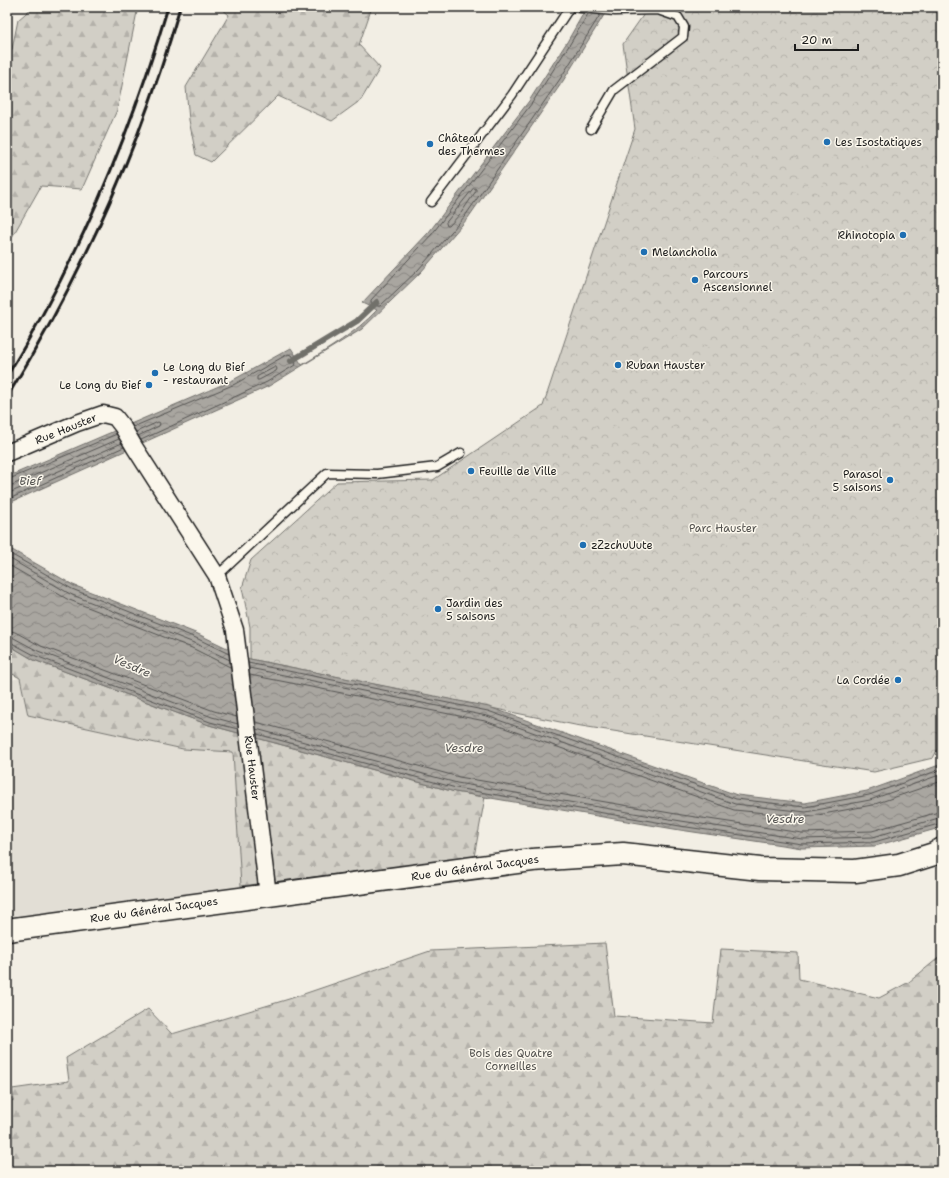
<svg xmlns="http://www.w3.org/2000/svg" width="949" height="1178" font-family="'Shantell Sans',sans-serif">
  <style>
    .built { fill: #e2ded5 }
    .forest { fill: url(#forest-firs); stroke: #777671 }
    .park { fill: url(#park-crowns); stroke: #777671 }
    .water { fill: url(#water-waves); stroke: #716f6b }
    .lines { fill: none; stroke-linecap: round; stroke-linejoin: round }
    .shore { stroke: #545351; stroke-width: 1 }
    .stream { stroke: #716f6b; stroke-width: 6 }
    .lane-casing { stroke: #1c1c1c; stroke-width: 11 }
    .street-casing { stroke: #1c1c1c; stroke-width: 19 }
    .primary-casing { stroke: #1c1c1c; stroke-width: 25 }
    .lane { stroke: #fbf7ec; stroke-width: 8 }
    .street { stroke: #fbf7ec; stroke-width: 16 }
    .primary { stroke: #fbf7ec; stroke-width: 22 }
    .rail { stroke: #1c1c1c; stroke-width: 3 }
    .poi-dot { fill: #1f6fb2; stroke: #fbf7ec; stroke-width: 1.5 }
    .labels { text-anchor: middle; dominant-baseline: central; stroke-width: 3; stroke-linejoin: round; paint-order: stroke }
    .poi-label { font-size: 11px; fill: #1c1c1c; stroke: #fbf7ec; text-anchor: start }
    .street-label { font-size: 11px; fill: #1c1c1c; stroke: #fbf7ec }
    .park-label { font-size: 11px; fill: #53524f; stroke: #fbf7ec }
    .water-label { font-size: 12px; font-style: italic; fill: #545351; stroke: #fbf7ec }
  </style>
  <defs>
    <pattern id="forest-firs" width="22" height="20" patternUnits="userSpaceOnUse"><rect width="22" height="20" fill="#d2cfc6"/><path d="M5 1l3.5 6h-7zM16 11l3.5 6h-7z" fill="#b4b1aa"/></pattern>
    <pattern id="park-crowns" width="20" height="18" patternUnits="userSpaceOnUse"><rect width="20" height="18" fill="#d2cfc6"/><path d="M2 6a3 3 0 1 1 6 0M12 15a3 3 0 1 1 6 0" fill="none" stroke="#b4b1aa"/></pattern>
    <pattern id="water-waves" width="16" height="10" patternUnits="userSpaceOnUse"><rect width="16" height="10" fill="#a9a6a0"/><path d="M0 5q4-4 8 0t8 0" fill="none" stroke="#898682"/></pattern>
  </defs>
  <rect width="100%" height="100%" fill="#f2eee4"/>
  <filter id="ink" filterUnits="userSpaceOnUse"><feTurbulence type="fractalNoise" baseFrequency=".025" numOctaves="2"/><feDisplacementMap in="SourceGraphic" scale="8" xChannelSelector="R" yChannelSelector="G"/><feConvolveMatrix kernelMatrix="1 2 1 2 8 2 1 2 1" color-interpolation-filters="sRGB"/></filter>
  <g filter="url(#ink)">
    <path class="built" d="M20,678L28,715L183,749L233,752L241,886L7,917V681Z"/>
    <path class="forest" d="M33,7H138L117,110L82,189L41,186L7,246V55L12,49L18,20Z
      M220,7H372L359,45L380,68L361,100L332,121L278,96L211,162L196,155L189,120L186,87L229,15Z
      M7,644L34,660L209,725L455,792L485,797L474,857L241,886L233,752L183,749L28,715L20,678L7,671Z
      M605,943L614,1016L713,1023L721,949L798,953L799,979L879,998L909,982L942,955V1171H7V1101L14,1100L12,1089L69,1081L66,1058L148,1009L172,1034L289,999L430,951Z"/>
    <path class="park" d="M649,7H942V741L933,758L874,772L575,725L250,659V627L242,588L251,560L337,482L433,480L543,406L635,129L623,44Z"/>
    <path class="water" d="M587,7H609L563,81L468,218L421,272L362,329L269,386L7,504V477L233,380L291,348L302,365C330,348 354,334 377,310L362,303L429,232L529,101L567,42Z
      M7,547L73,585L198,634L250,659L489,707L737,795L805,803L867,791L942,764V826L936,829L875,846L802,848L680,830L455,792L209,725L34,660L7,644Z"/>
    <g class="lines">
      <path class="shore" d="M588,14L570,44L532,103L432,234L371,300V303L378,306H380L418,270L465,216L560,79L600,15
        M474,188L476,189V191L461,213L449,226H447L446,223Z
        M276,367L277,369L276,371L259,380H257V377Z
        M133,427L235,384L288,354L291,355L296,363L295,365L267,382L141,440
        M136,432L158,422L160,423L159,426L138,436
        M7,480L117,434
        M7,485H12L119,439
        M7,494L122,443
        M7,500L124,447
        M7,552L72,589L196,638L229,654
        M7,557L70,594L194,643L230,660
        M7,564L67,599L192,648L230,667
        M7,630L15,632L41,646L214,711L237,717
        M7,636L12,637L38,651L212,717L238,724
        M7,641L10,642L36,656L210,722L238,729
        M248,663L488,711L736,799L805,807L869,795L942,769
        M249,668L487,716L735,804L806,812L870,800L942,774
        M250,675L485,721L734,810L807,817L872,805L942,781
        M256,722L459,777L682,815L802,833L872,831L942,811
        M256,729L457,783L681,821L802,839L873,837L942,817
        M257,734L456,788L680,826L802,844L874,842L942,823"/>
      <path class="stream" d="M291,361L357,321L377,302"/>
      <g class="lane-casing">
        <path id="lane" d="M431,202L512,95L570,7L615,11L658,10L678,17L684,27L683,37L614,90L591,129
          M217,576L327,473L377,474L437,467L461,453"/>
      </g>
      <g class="street-casing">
        <path id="street" d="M7,453L77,423L103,414L115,417L122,426L135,448L217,576L235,630L268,895"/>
      </g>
      <g class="primary-casing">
        <path id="primary" d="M7,930L532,860L623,854L760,869L855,871L899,865L934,854L942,849"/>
      </g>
      <use href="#lane" class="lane"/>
      <use href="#street" class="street"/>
      <use href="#primary" class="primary"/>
      <path class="rail" d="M7,376C77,262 130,135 168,7
        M7,397C82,276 141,144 180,7"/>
    </g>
  </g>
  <g class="poi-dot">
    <circle cx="827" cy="142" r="4"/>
    <circle cx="430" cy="144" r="4"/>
    <circle cx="903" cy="235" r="4"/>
    <circle cx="644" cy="252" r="4"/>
    <circle cx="695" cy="280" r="4"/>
    <circle cx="618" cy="365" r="4"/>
    <circle cx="155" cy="373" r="4"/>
    <circle cx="149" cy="385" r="4"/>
    <circle cx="471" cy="471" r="4"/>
    <circle cx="890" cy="480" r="4"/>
    <circle cx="583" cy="545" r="4"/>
    <circle cx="438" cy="609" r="4"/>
    <circle cx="898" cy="680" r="4"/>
  </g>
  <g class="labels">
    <g class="poi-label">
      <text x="438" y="138">Château<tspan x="438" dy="13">des Thermes</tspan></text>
      <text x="835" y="142">Les Isostatiques</text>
      <text x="895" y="235" text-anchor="end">Rhinotopia</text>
      <text x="652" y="252">Melancholia</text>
      <text x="703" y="274">Parcours<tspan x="703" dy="13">Ascensionnel</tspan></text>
      <text x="626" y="365">Ruban Hauster</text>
      <text x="163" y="367">Le Long du Bief<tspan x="163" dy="13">- restaurant</tspan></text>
      <text x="141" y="385" text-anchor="end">Le Long du Bief</text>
      <text x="479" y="471">Feuille de Ville</text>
      <text x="882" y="474" text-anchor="end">Parasol<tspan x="882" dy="13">5 saisons</tspan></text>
      <text x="591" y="545">zZzchuUute</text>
      <text x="446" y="603">Jardin des<tspan x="446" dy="13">5 saisons</tspan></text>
      <text x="890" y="680" text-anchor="end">La Cordée</text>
    </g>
    <g class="street-label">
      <text transform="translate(66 429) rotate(-22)">Rue Hauster</text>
      <text transform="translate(252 768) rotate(83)">Rue Hauster</text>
      <text transform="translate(475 868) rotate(-8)">Rue du Général Jacques</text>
      <text transform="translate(154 910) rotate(-8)">Rue du Général Jacques</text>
    </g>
    <g class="park-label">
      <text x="723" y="528">Parc Hauster</text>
      <text x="511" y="1053">Bois des Quatre<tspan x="511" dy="13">Corneilles</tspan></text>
    </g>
    <g class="water-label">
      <text x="30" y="481">Bief</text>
      <text transform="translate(132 666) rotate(23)">Vesdre</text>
      <text x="464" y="748">Vesdre</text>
      <text x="785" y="819">Vesdre</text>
    </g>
  </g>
  <rect width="949" height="1178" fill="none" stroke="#fbf7ec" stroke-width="24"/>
  <rect x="12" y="12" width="925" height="1154" fill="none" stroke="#1c1c1c" stroke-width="1.5" filter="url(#ink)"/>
  <path d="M795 44v6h63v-6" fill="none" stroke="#1c1c1c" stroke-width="2"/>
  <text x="801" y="44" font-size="12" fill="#1c1c1c" stroke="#fbf7ec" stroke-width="3" paint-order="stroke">20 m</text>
</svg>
